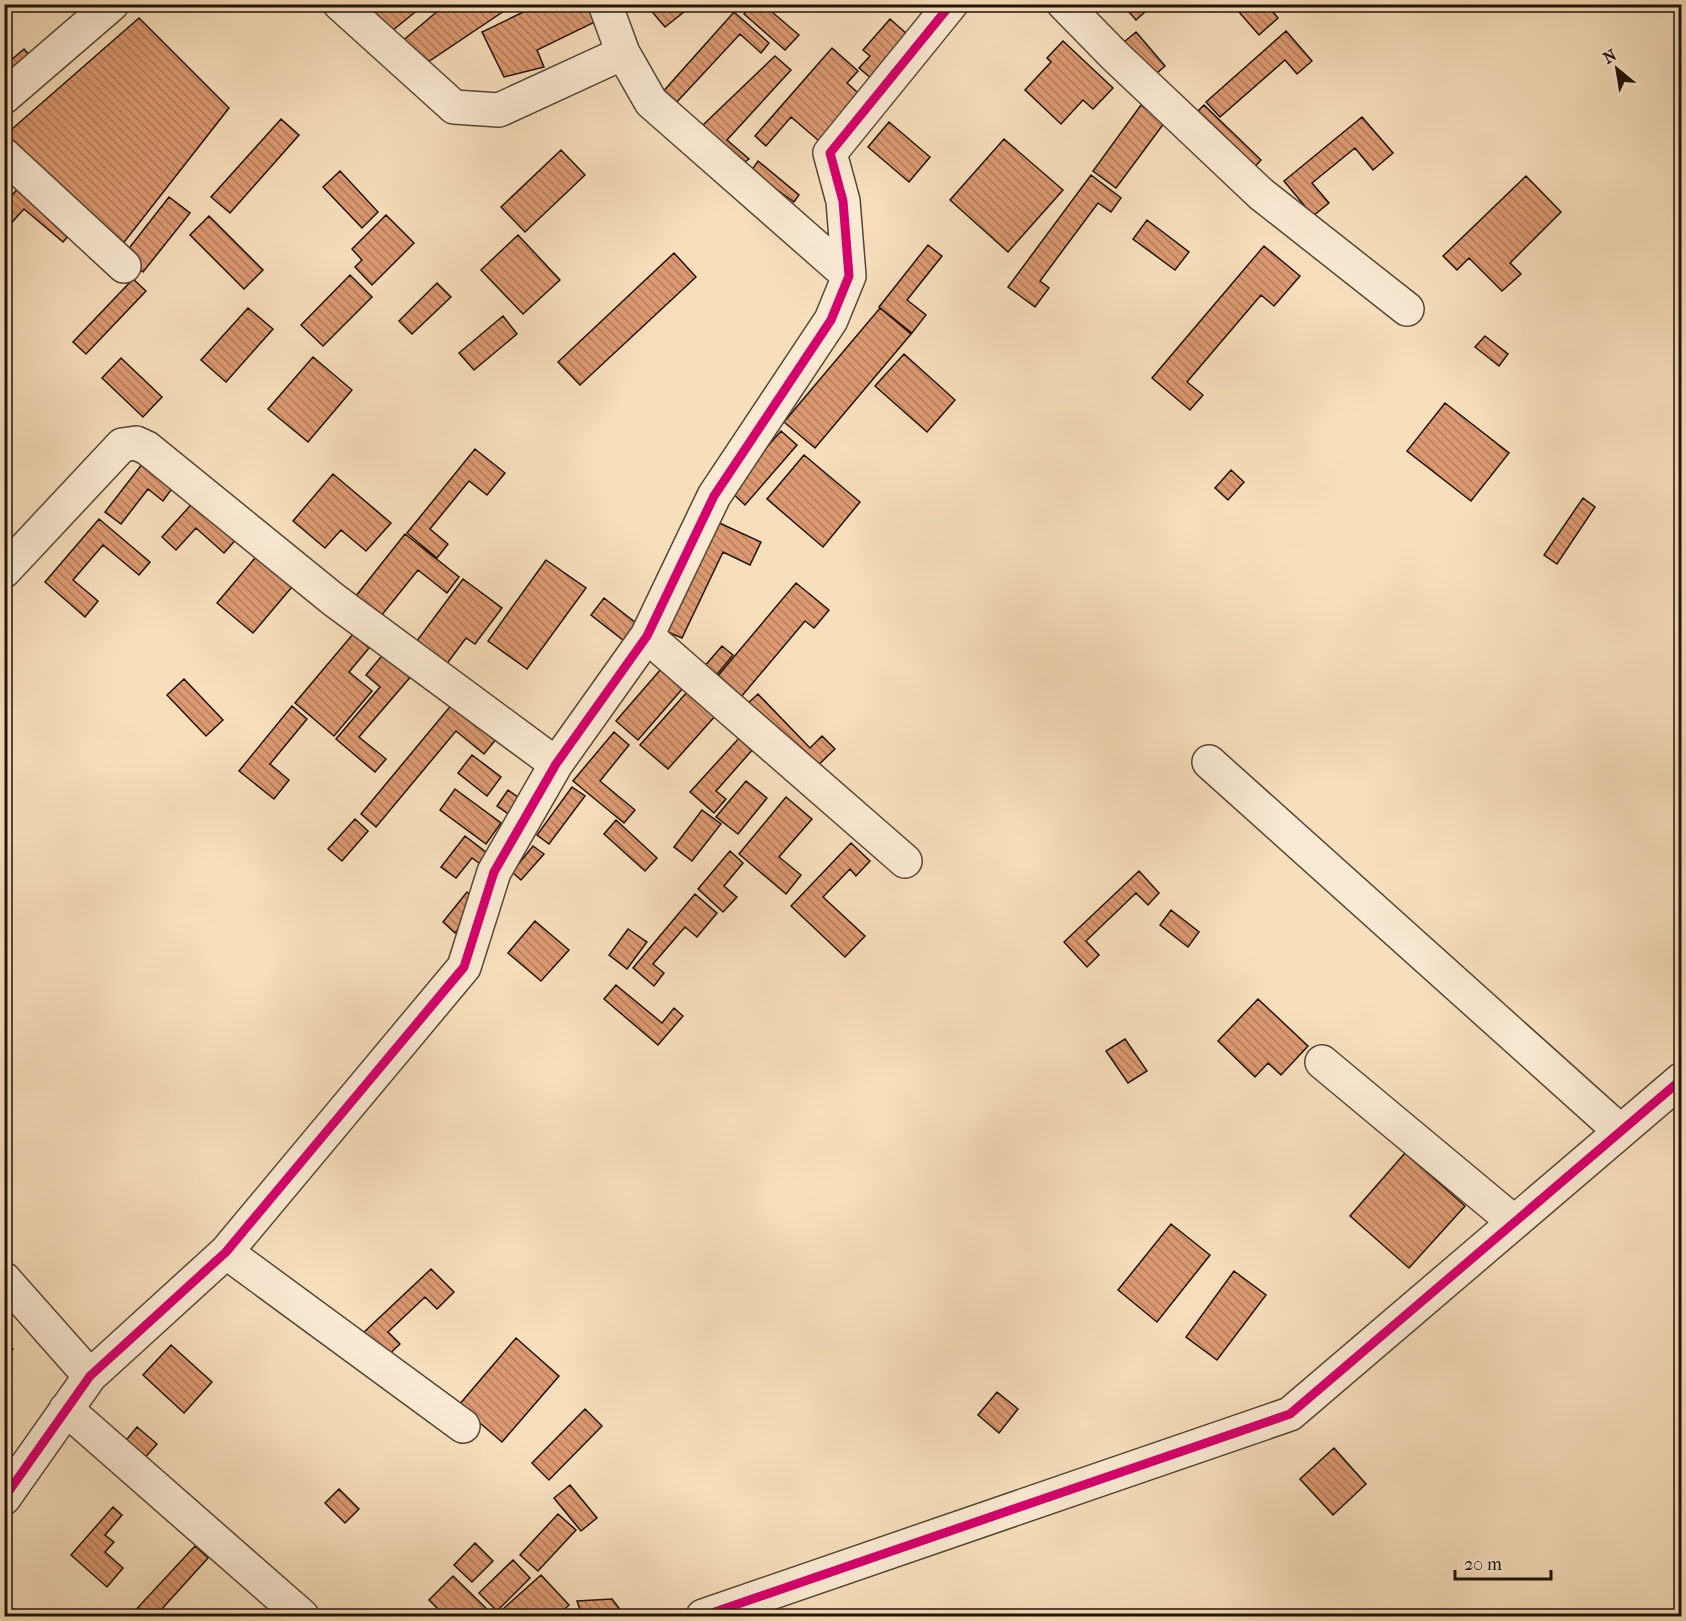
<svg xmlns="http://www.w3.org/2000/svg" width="1686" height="1621" font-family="'IM FELL French Canon',serif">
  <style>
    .building { fill: url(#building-back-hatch); stroke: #201308; stroke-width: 1.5 }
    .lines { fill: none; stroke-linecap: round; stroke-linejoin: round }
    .minor-casing { stroke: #564635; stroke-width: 36 }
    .minor { stroke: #faead3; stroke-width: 33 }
    .cycleway-casing { stroke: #faead3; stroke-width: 13 }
    .cycleway { stroke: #d6006c; stroke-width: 9 }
  </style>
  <defs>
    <pattern id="building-back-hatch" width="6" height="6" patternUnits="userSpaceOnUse" patternTransform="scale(1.5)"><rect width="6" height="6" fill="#dd9a72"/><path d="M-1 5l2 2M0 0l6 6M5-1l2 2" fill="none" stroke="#b37c5c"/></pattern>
  </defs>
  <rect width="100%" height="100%" fill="#f7dfbc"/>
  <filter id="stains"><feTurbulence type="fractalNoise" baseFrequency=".00333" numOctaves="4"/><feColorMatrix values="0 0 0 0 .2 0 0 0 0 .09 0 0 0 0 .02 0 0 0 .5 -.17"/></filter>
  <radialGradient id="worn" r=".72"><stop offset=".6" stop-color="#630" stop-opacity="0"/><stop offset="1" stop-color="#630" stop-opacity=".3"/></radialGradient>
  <path class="building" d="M362,4H425L387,35Z
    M446,4H505L507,9L422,66L400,43Z
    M540,4H596L603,18L537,50L544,67L504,77L482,32Z
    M653,4H694L665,27L649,8Z
    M703,4H715L708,11Z
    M753,4H779L772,12L799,35L785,50L744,14Z
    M1122,4H1154L1136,20Z
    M1232,4H1266L1278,18L1259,35Z
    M734,12L769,43L761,53L740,34L675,104L661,94Z
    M139,18L229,108L118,250L4,143V136Z
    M890,19L916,42L879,85L859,68L870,56L863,50Z
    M1286,31L1312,61L1297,74L1285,60L1220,117L1206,102Z
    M1136,32L1165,66L1147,82L1118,47Z
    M1063,41L1113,88L1093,109L1083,100L1061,124L1025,90L1051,62L1047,58Z
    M832,48L858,71L847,83L865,99L825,146L791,117L766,146L755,136Z
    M24,49L36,62L4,91V66Z
    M775,56L791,70L727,140L749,159L743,163L703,125Z
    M1141,105L1165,122L1116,188L1093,171Z
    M1204,105L1261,160L1248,174L1190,119Z
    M1362,117L1393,153L1373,170L1355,148L1312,183L1329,203L1313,216L1284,181Z
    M281,119L299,135L230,213L211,197Z
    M889,122L930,157L909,182L868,147Z
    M1004,139L1063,190L1008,252L950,200Z
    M561,150L585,175L525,232L501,207Z
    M758,161L799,195L794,202L751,171Z
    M340,171L378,212L362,228L323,187Z
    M1091,175L1121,198L1111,212L1098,203L1040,281L1049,288L1035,307L1008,287Z
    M1526,176L1561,212L1510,263L1521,274L1502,291L1469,258L1457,270L1443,256Z
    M24,182L76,227L63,242L24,209L4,231V204Z
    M169,197L190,213L143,272L123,256Z
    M386,215L414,243L372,285L355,267L362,260L352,249Z
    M209,216L263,270L244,289L190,235Z
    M1147,220L1189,252L1175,270L1133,239Z
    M518,235L560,280L523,314L481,270Z
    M928,245L942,256L907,300L926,315L912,333L879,307Z
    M1264,246L1300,276L1274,306L1261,295L1187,382L1203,395L1190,410L1152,378Z
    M674,253L696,277L580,385L558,362Z
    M350,275L372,297L323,346L301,325Z
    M133,279L146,291L86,354L73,342Z
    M437,283L451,297L412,334L399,321Z
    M248,308L273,329L226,382L201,360Z
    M880,308L911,334L815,448L784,422Z
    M503,316L517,334L474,370L459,353Z
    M1485,336L1508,354L1499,366L1475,347Z
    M904,354L955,400L927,432L875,386Z
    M313,357L352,390L308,442L268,409Z
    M121,358L162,397L143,417L102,378Z
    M1445,403L1509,453L1471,501L1407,451Z
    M781,431L797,445L745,505L729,490Z
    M475,449L505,473L487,495L469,481L430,529L448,544L437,558L407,533Z
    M804,455L860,502L823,547L767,499Z
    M146,459L176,483L163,501L148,489L121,524L105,512Z
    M1231,470L1244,482L1228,500L1215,488Z
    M333,474L391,523L366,551L341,530L325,548L293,521Z
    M197,498L239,536L224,553L196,528L176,550L162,537Z
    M1583,498L1595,507L1557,564L1544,555Z
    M99,519L150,562L139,575L103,545L73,580L98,601L85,617L45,582Z
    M715,521L761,542L750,565L723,552L682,638L663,630Z
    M405,534L459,577L447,593L418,570L377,621L352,601Z
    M261,551L297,581L253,633L217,603Z
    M546,560L586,588L527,669L488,641Z
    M463,579L502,608L475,644L466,638L446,665L416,642Z
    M796,583L829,610L814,628L805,621L741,697L717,677Z
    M604,598L641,627L628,644L591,615Z
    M353,634L369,648L349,672L372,691L334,736L295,703Z
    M722,646L733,655L714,678L703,668Z
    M386,651L413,674L359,737L386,759L375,772L336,739L380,687L366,675Z
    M661,669L683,688L638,740L616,721Z
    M184,679L223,720L206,736L167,695Z
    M688,691L716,715L668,769L640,745Z
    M758,694L810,748L822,736L835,749L811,772L746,705Z
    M458,697L501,733L484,754L456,731L376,827L361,814Z
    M292,706L307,719L270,764L289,780L274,799L239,771Z
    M614,732L629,745L600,781L635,810L624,823L573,781Z
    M741,736L754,748L716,791L726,799L714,813L690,792Z
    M472,755L501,777L487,796L458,773Z
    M746,781L767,798L738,834L716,817Z
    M572,787L585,796L549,844L537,835Z
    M455,789L501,823L486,844L440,810Z
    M508,790L528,804L517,820L497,806Z
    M786,797L812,819L779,857L801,875L786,894L739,854Z
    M702,810L721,824L692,861L674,847Z
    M355,819L368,831L342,861L328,849Z
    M616,820L657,858L645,871L604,834Z
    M465,836L491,856L483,866L472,858L456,878L441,867Z
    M851,843L870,861L856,876L850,869L823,897L865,936L845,957L791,906Z
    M533,846L544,854L521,880L512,872Z
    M730,851L743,863L724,886L737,897L723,912L698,889Z
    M1139,871L1159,893L1148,905L1136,893L1086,941L1099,955L1087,967L1064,942Z
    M467,892L480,902L455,933L443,922Z
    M695,894L717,913L697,937L685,927L653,964L664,973L654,986L633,968Z
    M1171,910L1199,932L1188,947L1160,925Z
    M535,921L569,950L541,981L508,953Z
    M628,929L647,942L627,969L609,955Z
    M616,985L662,1023L674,1008L683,1016L658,1045L604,999Z
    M1258,999L1308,1046L1281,1075L1268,1063L1255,1077L1218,1041Z
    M1125,1039L1147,1071L1128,1083L1106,1051Z
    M1405,1153L1465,1206L1409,1268L1350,1216Z
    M1171,1224L1210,1255L1157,1322L1118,1290Z
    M431,1269L454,1292L437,1309L425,1297L388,1332L400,1344L385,1358L362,1334Z
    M1234,1271L1266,1295L1217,1360L1186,1337Z
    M516,1338L559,1376L502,1442L459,1405Z
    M4,1341L13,1349L4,1358Z
    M171,1345L212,1382L184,1413L143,1375Z
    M997,1392L1018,1409L999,1433L978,1415Z
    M585,1409L602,1426L549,1480L532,1463Z
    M137,1427L157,1444L142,1461L123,1444Z
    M1334,1448L1366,1484L1333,1515L1300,1479Z
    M570,1485L597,1518L581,1531L554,1498Z
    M339,1489L359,1509L345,1523L325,1503Z
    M113,1507L122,1515L105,1535L114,1542L105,1552L123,1568L107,1587L71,1555Z
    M558,1514L576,1530L538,1571L520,1555Z
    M475,1543L493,1561L472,1582L454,1565Z
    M195,1546L208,1558L160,1611L166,1616H130Z
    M513,1560L530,1578L497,1611L479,1593Z
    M541,1575L569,1605L557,1616H508L502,1610Z
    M453,1576L494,1616H445L429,1600Z
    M612,1599L625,1616H582L577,1601Z
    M429,1610L436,1616H422Z"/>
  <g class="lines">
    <g class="minor-casing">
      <path id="minor" d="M340,4L454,107L499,110L623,53
        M605,4L623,53L651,102L849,276
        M1064,4L1114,55L1261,194L1407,309
        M4,97L112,4
        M4,155L124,266
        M4,571L122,445L136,443L147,448L334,600L556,764
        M647,636L905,861
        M1209,762L1620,1131
        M1322,1062L1514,1222
        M226,1252L463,1426
        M4,1279L90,1376
        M66,1409L302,1616
        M4,1498L90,1376L226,1252L464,967L494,872L556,764L647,636L714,496L831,320L849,276L843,201L830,153L951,4
        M703,1616L1290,1414L1682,1079"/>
    </g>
    <use href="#minor" class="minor"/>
    <g class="cycleway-casing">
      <path id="cycleway" d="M4,1498L90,1376L226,1252L464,967L494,872L556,764L647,636L714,496L831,320L849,276L843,201L830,153L951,4
        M703,1616L1290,1414L1682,1079"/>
    </g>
    <use href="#cycleway" class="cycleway"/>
  </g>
  <rect width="1686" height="1621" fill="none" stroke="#f7dfbc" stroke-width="24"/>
  <rect x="6" y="6" width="1674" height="1609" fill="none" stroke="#201308" stroke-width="3"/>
  <rect x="12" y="12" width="1662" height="1597" fill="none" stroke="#201308" stroke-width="1.5"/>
  <g transform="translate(1617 69) rotate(330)" stroke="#faead3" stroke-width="4.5" paint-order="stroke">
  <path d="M0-4.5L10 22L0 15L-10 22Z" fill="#201308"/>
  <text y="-9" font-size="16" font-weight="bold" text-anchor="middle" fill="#201308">N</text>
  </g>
  <path d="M1455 1570v9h96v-9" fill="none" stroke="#201308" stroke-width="3"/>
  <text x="1464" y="1570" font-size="18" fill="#201308" stroke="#faead3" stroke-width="4.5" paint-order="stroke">20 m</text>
  <rect width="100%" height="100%" filter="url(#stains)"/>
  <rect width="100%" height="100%" fill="url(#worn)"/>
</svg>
